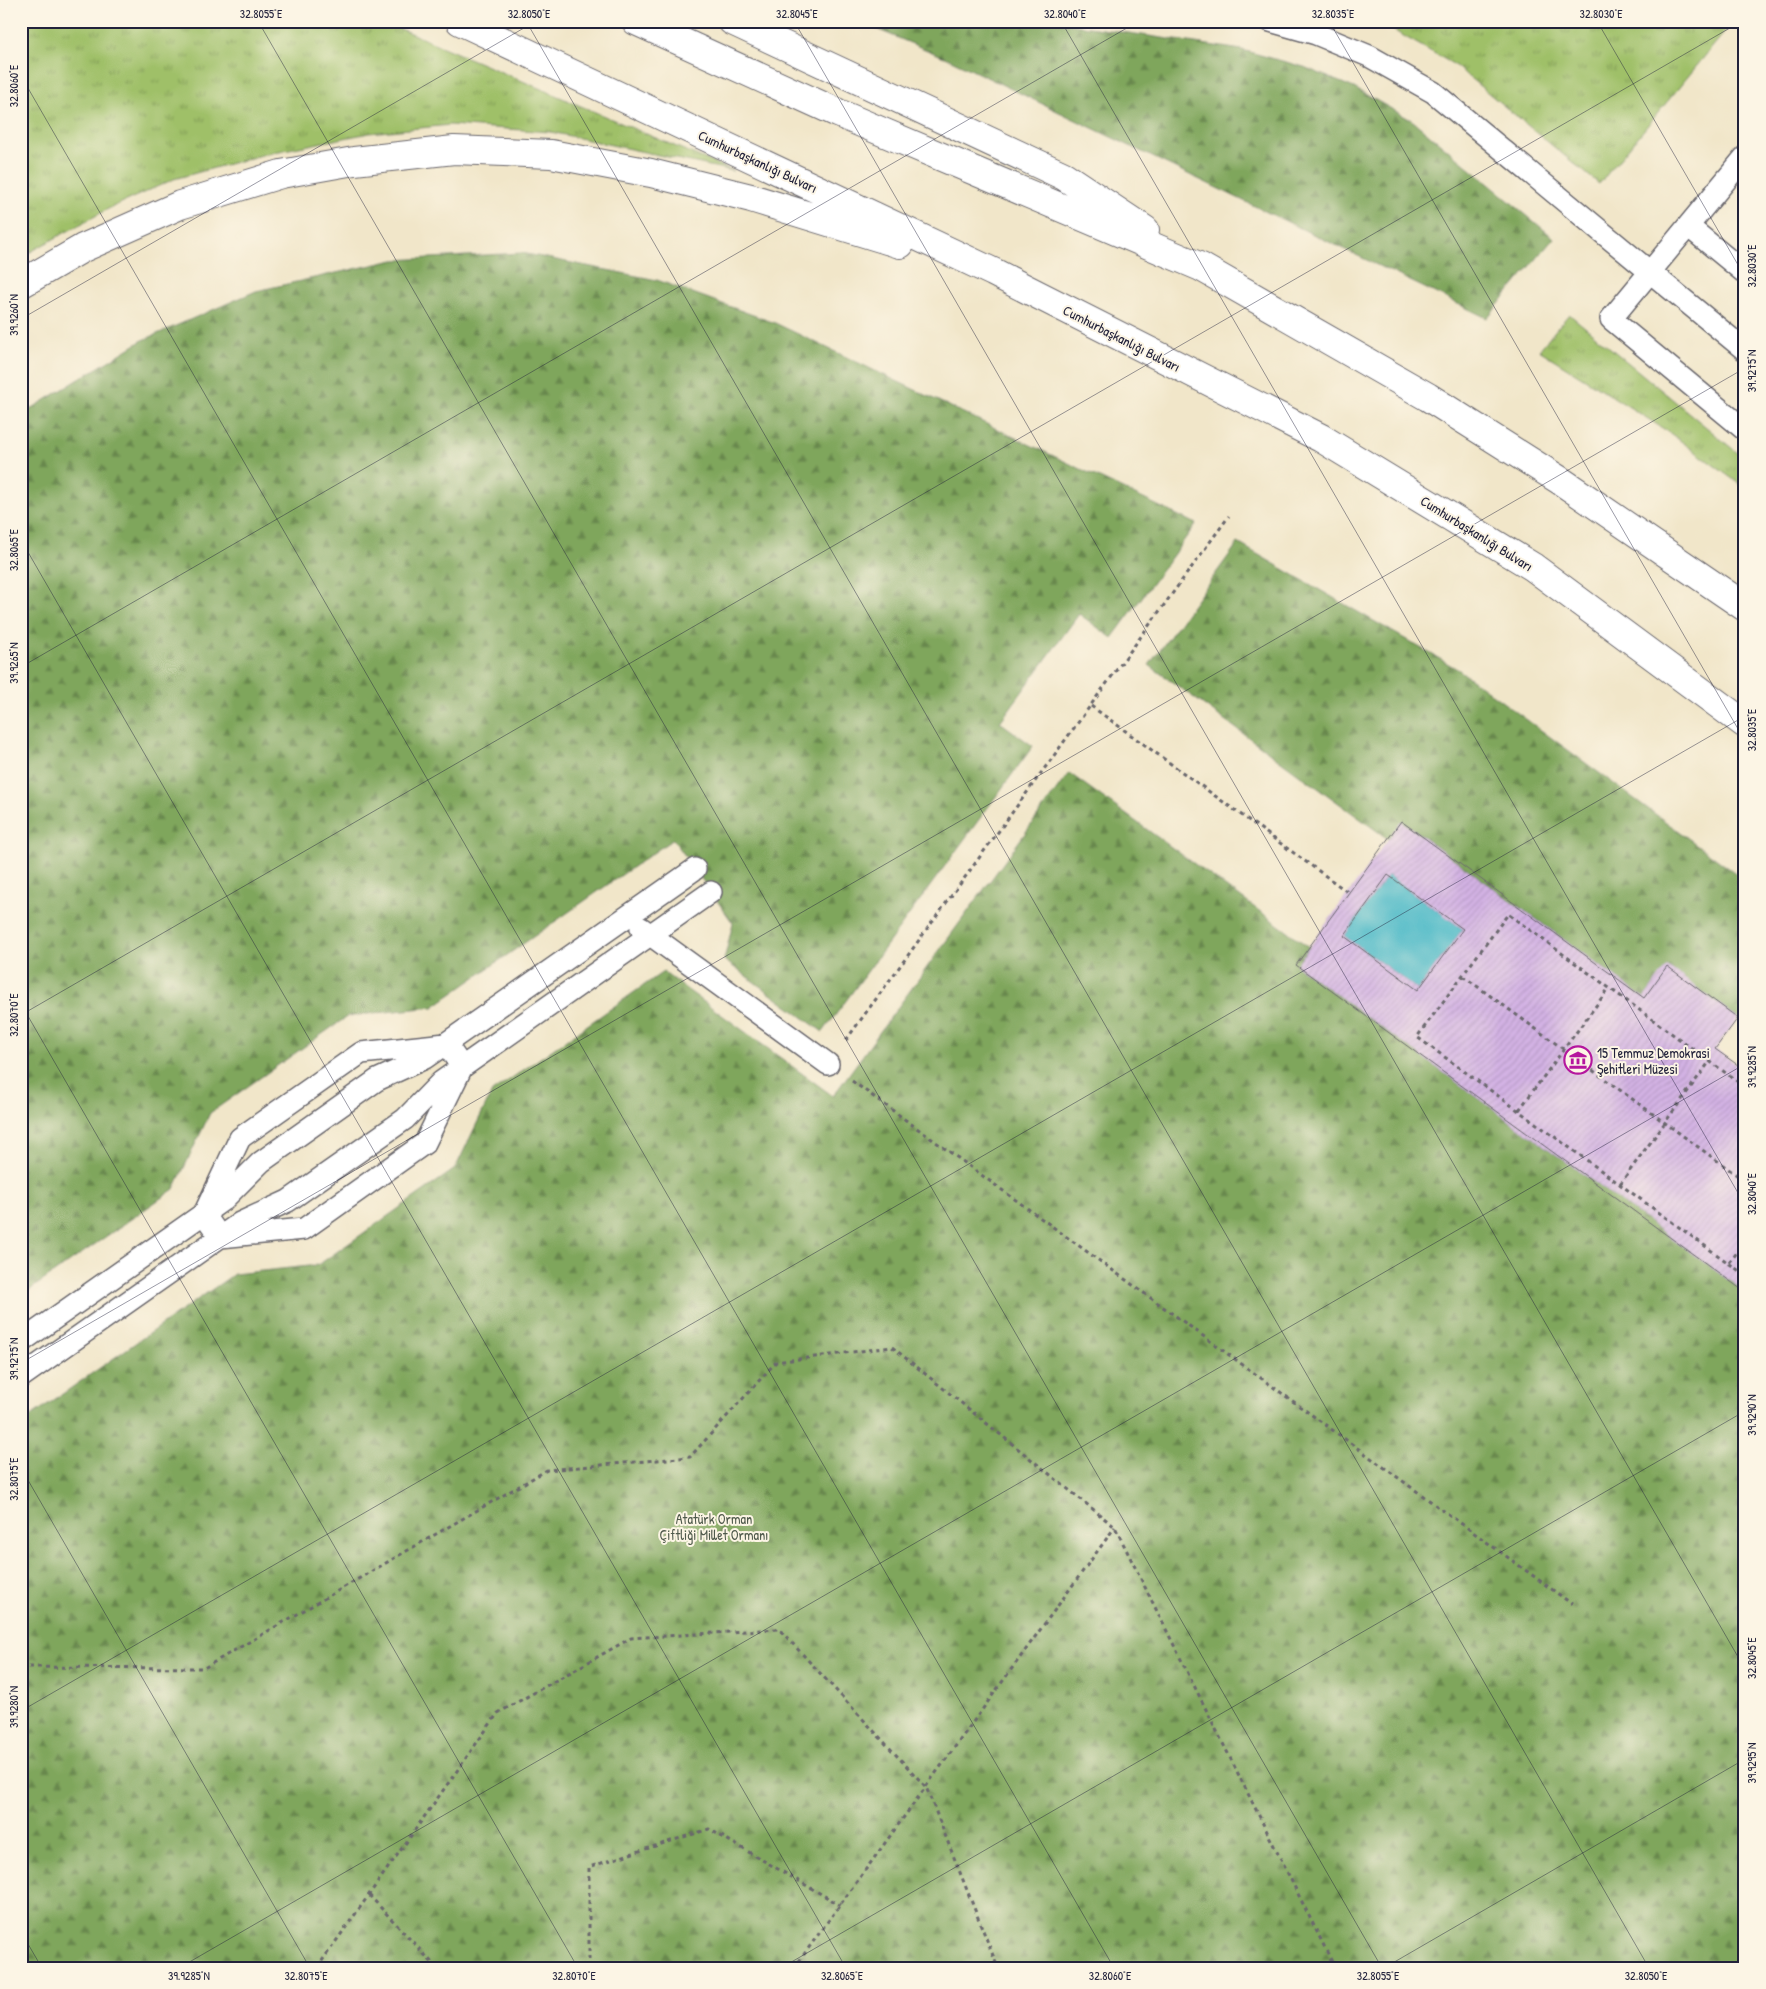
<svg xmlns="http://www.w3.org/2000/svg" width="1766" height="1989" font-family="'Patrick Hand',sans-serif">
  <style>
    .grass { fill: url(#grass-tufts); stroke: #607152 }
    .forest { fill: url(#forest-firs); stroke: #50644c }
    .water { fill: #4ebac8; stroke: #386e82 }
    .building { fill: url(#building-hatch); fill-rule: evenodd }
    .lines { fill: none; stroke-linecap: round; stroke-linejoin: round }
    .lane-casing { stroke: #6a676d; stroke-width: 24 }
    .primary-casing { stroke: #6a676d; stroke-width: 30 }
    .path { stroke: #6a676d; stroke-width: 3; stroke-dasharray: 4 4; stroke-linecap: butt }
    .lane { stroke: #fff; stroke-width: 21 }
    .primary { stroke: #fff; stroke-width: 28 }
    .ticks { fill: none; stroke: #22223b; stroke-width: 1; stroke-opacity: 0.45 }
    .labels { text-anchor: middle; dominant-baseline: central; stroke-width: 4; stroke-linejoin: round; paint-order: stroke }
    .street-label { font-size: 14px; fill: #22223b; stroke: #fcf5e5 }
    .poi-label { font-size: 14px; fill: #22223b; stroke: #fcf5e5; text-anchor: start }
    .park-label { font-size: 14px; fill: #4e594b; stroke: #fcf5e5 }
    .neatline { fill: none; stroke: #22223b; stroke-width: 2 }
    .ticks-label { font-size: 12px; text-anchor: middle; fill: #22223b }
  </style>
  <defs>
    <pattern id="grass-tufts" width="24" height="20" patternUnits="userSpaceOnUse" patternTransform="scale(1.25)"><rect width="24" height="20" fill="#9fc068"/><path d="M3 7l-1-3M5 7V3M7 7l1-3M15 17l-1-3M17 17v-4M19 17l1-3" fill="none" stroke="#819c57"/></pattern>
    <pattern id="forest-firs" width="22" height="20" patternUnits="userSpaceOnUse" patternTransform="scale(1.25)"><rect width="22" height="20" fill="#7fa65c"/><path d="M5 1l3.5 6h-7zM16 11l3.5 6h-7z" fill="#68874d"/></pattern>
    <pattern id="building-hatch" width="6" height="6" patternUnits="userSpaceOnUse" patternTransform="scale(1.25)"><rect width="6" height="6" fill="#d3b2e4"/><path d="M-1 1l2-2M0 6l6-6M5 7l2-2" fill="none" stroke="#b599c4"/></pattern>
  </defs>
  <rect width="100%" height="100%" fill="#fcf5e5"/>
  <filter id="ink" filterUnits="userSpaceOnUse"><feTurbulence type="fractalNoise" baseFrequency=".02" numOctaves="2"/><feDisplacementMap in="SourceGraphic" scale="10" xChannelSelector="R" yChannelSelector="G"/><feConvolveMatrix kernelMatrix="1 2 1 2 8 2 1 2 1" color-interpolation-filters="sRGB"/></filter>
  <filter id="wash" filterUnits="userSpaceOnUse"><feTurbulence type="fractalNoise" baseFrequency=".0096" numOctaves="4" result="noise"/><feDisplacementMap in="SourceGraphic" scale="20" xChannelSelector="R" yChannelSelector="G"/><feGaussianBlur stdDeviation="1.12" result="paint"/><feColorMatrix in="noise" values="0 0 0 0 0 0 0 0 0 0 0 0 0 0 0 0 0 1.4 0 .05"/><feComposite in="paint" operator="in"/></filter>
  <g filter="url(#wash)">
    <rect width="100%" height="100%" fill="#f1e6c9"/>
    <path class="grass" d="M21,21H382L733,171L551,132L450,125L369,133L269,153L174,179L108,209L21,257Z
      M1377,21H1734L1599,184L1453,64Z
      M1569,314L1745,459V488L1667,431L1539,350Z"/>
    <path class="forest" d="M857,21H1049L1242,50L1304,67L1354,88L1413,121L1554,238L1487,318L949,59Z
      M522,253L657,280L775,323L1196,524L1112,638L1079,614L1000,722L1033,746L823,1032L724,960L733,923L673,839L433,1007L348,1016L210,1113L174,1189L21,1296V415L141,341L256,291L394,260Z
      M1238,543L1459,670L1745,880V1023L1667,967L1644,998L1402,821L1388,839L1149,665Z
      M1069,773L1309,947L1296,965L1745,1292V1968H21V1423L234,1274L318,1265L455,1169L492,1092L663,972L833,1096Z"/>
    <path class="water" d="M1388,875L1463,929L1418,990L1344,936Z"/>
    <g id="blocks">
      <path class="building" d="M1401,821L1644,998L1667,966L1738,1018L1715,1049L1745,1070V1292L1296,965ZM1388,875L1463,929L1418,990L1344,936Z"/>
    </g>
  </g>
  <g filter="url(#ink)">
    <use href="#blocks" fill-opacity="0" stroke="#6a676d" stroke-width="1"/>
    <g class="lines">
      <g class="lane-casing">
        <path id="lane" d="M1270,21L1316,34L1369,56L1433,92L1650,272L1611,319L1745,430
          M1745,157L1650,272L1745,350
          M1688,226L1745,273
          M641,928L828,1064
          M446,1044L462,1067L425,1143L304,1229L220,1237L204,1214L240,1138L361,1053Z
          M21,1342L223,1200L261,1162L377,1080L425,1058L695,869
          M21,1377L240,1223L288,1201L405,1119L441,1082L711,892"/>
      </g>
      <g class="primary-casing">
        <path id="primary" d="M460,21L993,272L1321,438L1533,567L1745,724
          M636,21L838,113L1201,267L1428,397L1561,481L1745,607
          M732,21L1064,176L1145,230
          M21,284L83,248L180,205L281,174L354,161L454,150L551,154L651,173L751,198L900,244"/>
      </g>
      <path class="path" d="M1091,706L1349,893
        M1463,976L1745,1181
        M846,1040L1229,516
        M852,1081L1572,1604
        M1745,1087L1508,914L1417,1037L1745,1275
        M1519,1110L1609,988
        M1620,1184L1710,1061
        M1729,1263L1745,1242
        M21,1667L204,1668L547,1470L690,1457L776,1362L892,1347L1115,1527L1335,1968
        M369,1895L437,1968
        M317,1968L498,1713L631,1638L779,1629L926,1787L998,1968
        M589,1968V1867L709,1829L840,1905
        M794,1968L1115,1527"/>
      <use href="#lane" class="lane"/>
      <use href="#primary" class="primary"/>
    </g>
  </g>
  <path class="ticks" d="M258,21L1382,1968M526,21L1649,1968M794,21L1745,1669M1061,21L1745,1205M1329,21L1745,741M1597,21L1745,277M21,76L1114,1968M21,319L536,21M21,540L846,1968M21,667L1139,21M21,1004L578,1968M21,1015L1742,21M21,1363L1745,368M21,1468L310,1968M21,1711L1745,716M21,1932L42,1968M179,1968L1745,1064M781,1968L1745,1411M1384,1968L1745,1759"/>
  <defs>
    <g id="museum-ring" transform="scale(1.4375)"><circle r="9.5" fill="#fcf5e5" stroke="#b5179e" stroke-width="1.5"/><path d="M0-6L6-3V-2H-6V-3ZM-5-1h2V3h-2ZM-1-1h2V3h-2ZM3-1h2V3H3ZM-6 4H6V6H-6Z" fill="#b5179e"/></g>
  </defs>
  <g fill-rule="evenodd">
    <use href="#museum-ring" x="1578" y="1060"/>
  </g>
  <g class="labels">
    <g class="street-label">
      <text transform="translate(758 161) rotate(25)">Cumhurbaşkanlığı Bulvarı</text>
      <text transform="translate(1122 338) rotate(27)">Cumhurbaşkanlığı Bulvarı</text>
      <text transform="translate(1477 533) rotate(32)">Cumhurbaşkanlığı Bulvarı</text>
    </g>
    <g class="poi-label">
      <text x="1597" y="1052">15 Temmuz Demokrasi<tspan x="1597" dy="16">Şehitleri Müzesi</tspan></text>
    </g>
    <g class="park-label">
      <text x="714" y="1518">Atatürk Orman<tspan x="714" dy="16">Çiftliği Millet Ormanı</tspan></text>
    </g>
  </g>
  <rect width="1766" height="1989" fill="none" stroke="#fcf5e5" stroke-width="55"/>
  <rect x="28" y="28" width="1710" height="1934" class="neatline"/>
  <g class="ticks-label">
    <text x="261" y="18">32.8055°E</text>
    <text x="529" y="18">32.8050°E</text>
    <text x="797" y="18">32.8045°E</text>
    <text x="1065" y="18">32.8040°E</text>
    <text x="1333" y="18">32.8035°E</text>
    <text x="1601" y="18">32.8030°E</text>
    <text transform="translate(14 86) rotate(-90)" y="4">32.8060°E</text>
    <text transform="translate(1752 266) rotate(-90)" y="4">32.8030°E</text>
    <text transform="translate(14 315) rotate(-90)" y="4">39.9260°N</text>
    <text transform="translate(1752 371) rotate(-90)" y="4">39.9275°N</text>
    <text transform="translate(14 550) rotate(-90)" y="4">32.8065°E</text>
    <text transform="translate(14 663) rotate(-90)" y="4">39.9265°N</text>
    <text transform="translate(1752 730) rotate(-90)" y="4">32.8035°E</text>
    <text transform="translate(14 1015) rotate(-90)" y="4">32.8070°E</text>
    <text transform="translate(1752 1067) rotate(-90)" y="4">39.9285°N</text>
    <text transform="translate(1752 1194) rotate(-90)" y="4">32.8040°E</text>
    <text transform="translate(14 1359) rotate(-90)" y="4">39.9275°N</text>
    <text transform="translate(1752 1415) rotate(-90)" y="4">39.9290°N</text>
    <text transform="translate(14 1479) rotate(-90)" y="4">32.8075°E</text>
    <text transform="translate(1752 1658) rotate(-90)" y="4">32.8045°E</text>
    <text transform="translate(14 1707) rotate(-90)" y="4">39.9280°N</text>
    <text transform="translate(1752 1763) rotate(-90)" y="4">39.9295°N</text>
    <text x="189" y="1980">39.9285°N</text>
    <text x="306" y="1980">32.8075°E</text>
    <text x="574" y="1980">32.8070°E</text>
    <text x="842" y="1980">32.8065°E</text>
    <text x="1110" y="1980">32.8060°E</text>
    <text x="1378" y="1980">32.8055°E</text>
    <text x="1646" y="1980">32.8050°E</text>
  </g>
</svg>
